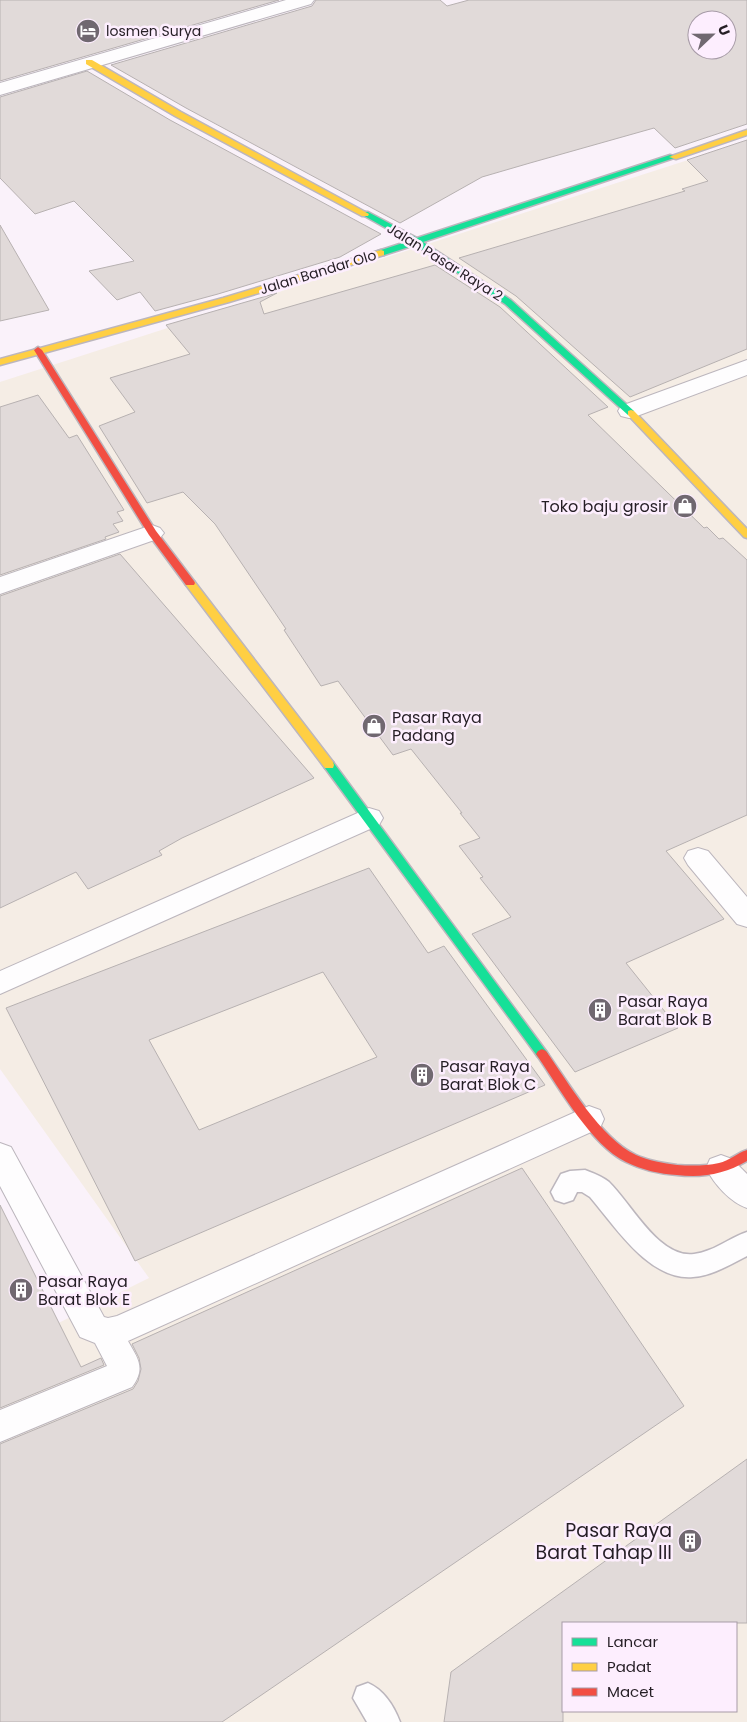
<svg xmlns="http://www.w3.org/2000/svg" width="747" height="1722" font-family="Poppins,sans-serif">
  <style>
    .commercial { fill: #f5ede5; fill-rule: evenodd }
    .building { fill: #e1dad9; stroke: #b7b1b1; fill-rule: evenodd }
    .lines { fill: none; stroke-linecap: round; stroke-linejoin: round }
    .lane-casing { stroke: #bcb6bd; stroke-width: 3 }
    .street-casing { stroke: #bcb6bd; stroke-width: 2 }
    .fast-casing { stroke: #bcb6bd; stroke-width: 3 }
    .slow-casing { stroke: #bcb6bd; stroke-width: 3 }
    .jam-casing { stroke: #bcb6bd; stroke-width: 3 }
    .lane { fill: #fefdfe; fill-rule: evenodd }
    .street { fill: #fefdfe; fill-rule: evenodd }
    .fast { fill: #16e098; fill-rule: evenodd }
    .slow { fill: #ffcf43; fill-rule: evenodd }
    .jam { fill: #f24e42; fill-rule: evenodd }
    .labels { text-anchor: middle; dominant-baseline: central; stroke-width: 5; stroke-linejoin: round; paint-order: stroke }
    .far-poi-label { font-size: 14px; fill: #251e25; stroke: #fdeefe; text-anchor: start }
    .far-street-label { font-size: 14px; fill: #251e25; stroke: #fdeefe }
    .poi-label { font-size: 16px; fill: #251e25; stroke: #fdeefe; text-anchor: start }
    .near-poi-label { font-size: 19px; fill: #251e25; stroke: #fdeefe; text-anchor: end }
  </style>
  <rect width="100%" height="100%" fill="#faf2fa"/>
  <path class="commercial" d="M747,141V1722H0V1352L149,1278L0,1069V382ZM563,1623H736V1711H563Z"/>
  <path class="building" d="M0,0H279L0,81Z
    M316,0H440L447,6L469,0H747V124L675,148L654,128L530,163L482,177L400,223L186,108L111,65L312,6ZM697,20H727V50H697Z
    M87,71L170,120L381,234L340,257L218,294L155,311L140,292L117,300L89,271L134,261L74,201L35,214L0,178V97Z
    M747,140V349L630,397L516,296L459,258L685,191L682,189L708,181L687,160Z
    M0,225L49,310L0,321Z
    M435,265L500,307L608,407L588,415L704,528L707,527L719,539L723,538L747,560V815L666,851L724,919L626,963L678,1028L575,1072L472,934L511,917L480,878L483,877L459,846L480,838L460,813H462L411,749L393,755L338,681L321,686L284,630L286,629L215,524L183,492L147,503L99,426L135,412L110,378L190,354L166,325L277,293L260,302L264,314Z
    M38,395L69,438L77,435L124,510L117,512L123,521L113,524L119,532L105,537L106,539L0,575V407Z
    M120,554L314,778L182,838L159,851L162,855L88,889L76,872L0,908V596Z
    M369,868L428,953L444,946L545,1085L135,1261L6,1008ZM323,972L377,1057L199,1130L149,1040Z
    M522,1168L684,1406L222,1722H0V1444L133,1389L138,1381L141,1369L139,1358L132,1344Z
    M0,1205L81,1367L101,1358L104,1365L0,1408Z
    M747,1459V1623H563V1722H444L451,1672Z"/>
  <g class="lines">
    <g class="lane-casing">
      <path id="lane" d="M585,1170C593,1173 603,1177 609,1182C631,1203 659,1259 694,1254C713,1252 729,1238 747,1232V1256C731,1264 712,1276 693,1277C649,1281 615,1226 590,1197L582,1192H577L573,1200L564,1203L555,1200L551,1192L561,1174L570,1171Z
        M368,1683C384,1690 394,1706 400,1722H367L353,1698L357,1687Z"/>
    </g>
    <g class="street-casing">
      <path id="street" d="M286,0H314L311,4L0,95V83Z
        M747,360V375L637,416L629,418L621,416L618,411L621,406Z
        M152,525L160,528L164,533L160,538L0,594V577Z
        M369,808L379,811L383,818L379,825L0,994V971Z
        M698,848L708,851L747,897V927L737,924L688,865L684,858L688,851Z
        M589,1106L600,1110L604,1119L600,1128L128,1341C138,1359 146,1368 132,1387L0,1442V1410L107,1366L95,1343L80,1337L0,1186V1143L11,1147L104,1317L108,1318L117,1316Z
        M721,1155L732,1159L747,1174V1208C730,1202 714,1184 706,1168L710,1159Z"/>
    </g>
    <g class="fast-casing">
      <path id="fast" d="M670,155L677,157L423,242L511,300L634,411V415H628L505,304L415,245L384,255H378V251L409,241L361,214L362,212H368L417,238Z
        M329,761L333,762L546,1051L548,1054L546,1057L542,1059L538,1057L325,768L324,765Z"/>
    </g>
    <g class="slow-casing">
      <path id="slow" d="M86,60H92L181,112L369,214L368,216H362L175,116L86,64Z
        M747,130V135L676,159L669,157Z
        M381,250L384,251V255L229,302L0,365V359L223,298Z
        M631,410L634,411L747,529V538L744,537L628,415V411Z
        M190,580L194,581L333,762L334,765L333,768H325L186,585L185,583L186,581Z"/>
    </g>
    <g class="jam-casing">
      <path id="jam" d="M38,347L42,350L156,531L194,581L195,583L194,585H186L149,535L34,350Z
        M542,1049L546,1051C568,1082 601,1139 636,1155C649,1161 663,1163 677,1165C691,1166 706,1166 719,1163C729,1161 737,1153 747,1150V1161C725,1174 703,1178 677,1175C660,1174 642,1170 626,1162C591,1145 560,1089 538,1057L536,1054L538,1051Z"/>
    </g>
    <use href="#lane" class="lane"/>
    <use href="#street" class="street"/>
    <use href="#fast" class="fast"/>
    <use href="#slow" class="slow"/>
    <use href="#jam" class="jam"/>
  </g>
  <defs>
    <g id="hotel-disc" transform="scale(1.25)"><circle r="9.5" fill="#706870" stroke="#fdeefe"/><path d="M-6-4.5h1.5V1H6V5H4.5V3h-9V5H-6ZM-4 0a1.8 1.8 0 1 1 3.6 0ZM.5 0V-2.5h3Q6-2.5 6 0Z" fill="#fff"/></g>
    <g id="shop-disc" transform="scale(1.25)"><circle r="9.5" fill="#706870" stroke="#fdeefe"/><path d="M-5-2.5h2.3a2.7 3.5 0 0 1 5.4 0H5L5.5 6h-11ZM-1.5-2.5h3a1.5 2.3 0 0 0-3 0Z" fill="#fff"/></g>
    <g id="building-disc" transform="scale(1.25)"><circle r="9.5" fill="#706870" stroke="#fdeefe"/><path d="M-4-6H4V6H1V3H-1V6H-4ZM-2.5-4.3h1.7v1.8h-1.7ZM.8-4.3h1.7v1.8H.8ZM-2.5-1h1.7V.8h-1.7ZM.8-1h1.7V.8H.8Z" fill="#fff"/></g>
  </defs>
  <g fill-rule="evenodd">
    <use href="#hotel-disc" x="88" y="31"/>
    <use href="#shop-disc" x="685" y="506"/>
    <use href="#shop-disc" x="374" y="726"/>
    <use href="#building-disc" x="600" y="1010"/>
    <use href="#building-disc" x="422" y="1075"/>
    <use href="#building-disc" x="21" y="1290"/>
    <use href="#building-disc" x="690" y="1541"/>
  </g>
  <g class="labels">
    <g class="far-poi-label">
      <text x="106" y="31">losmen Surya</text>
    </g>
    <g class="far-street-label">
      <text transform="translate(445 262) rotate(32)">Jalan Pasar Raya 2</text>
      <text transform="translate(318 272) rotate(-17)">Jalan Bandar Olo</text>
    </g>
    <g class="poi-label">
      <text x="668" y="506" text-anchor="end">Toko baju grosir</text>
      <text x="392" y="717">Pasar Raya<tspan x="392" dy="18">Padang</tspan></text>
      <text x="618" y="1001">Pasar Raya<tspan x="618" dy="18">Barat Blok B</tspan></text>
      <text x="440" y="1066">Pasar Raya<tspan x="440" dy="18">Barat Blok C</tspan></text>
      <text x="38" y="1281">Pasar Raya<tspan x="38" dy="18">Barat Blok E</tspan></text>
    </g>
    <g class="near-poi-label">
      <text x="672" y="1530">Pasar Raya<tspan x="672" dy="22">Barat Tahap III</tspan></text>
    </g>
  </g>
  <rect x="562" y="1622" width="175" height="90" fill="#fdeefe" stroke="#a79ba7"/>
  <rect x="572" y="1638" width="25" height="8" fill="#16e098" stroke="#a79ba7"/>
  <text x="607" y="1647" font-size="15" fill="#251e25">Lancar</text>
  <rect x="572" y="1663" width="25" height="8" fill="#ffcf43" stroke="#a79ba7"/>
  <text x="607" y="1672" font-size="15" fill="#251e25">Padat</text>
  <rect x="572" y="1688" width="25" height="8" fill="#f24e42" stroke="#a79ba7"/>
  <text x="607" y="1697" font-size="15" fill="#251e25">Macet</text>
  <g transform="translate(712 35) rotate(68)"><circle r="24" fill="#fdeefe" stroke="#a79ba7"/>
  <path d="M0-4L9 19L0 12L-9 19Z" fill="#706870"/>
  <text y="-8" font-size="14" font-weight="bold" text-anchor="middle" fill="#251e25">U</text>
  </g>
</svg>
